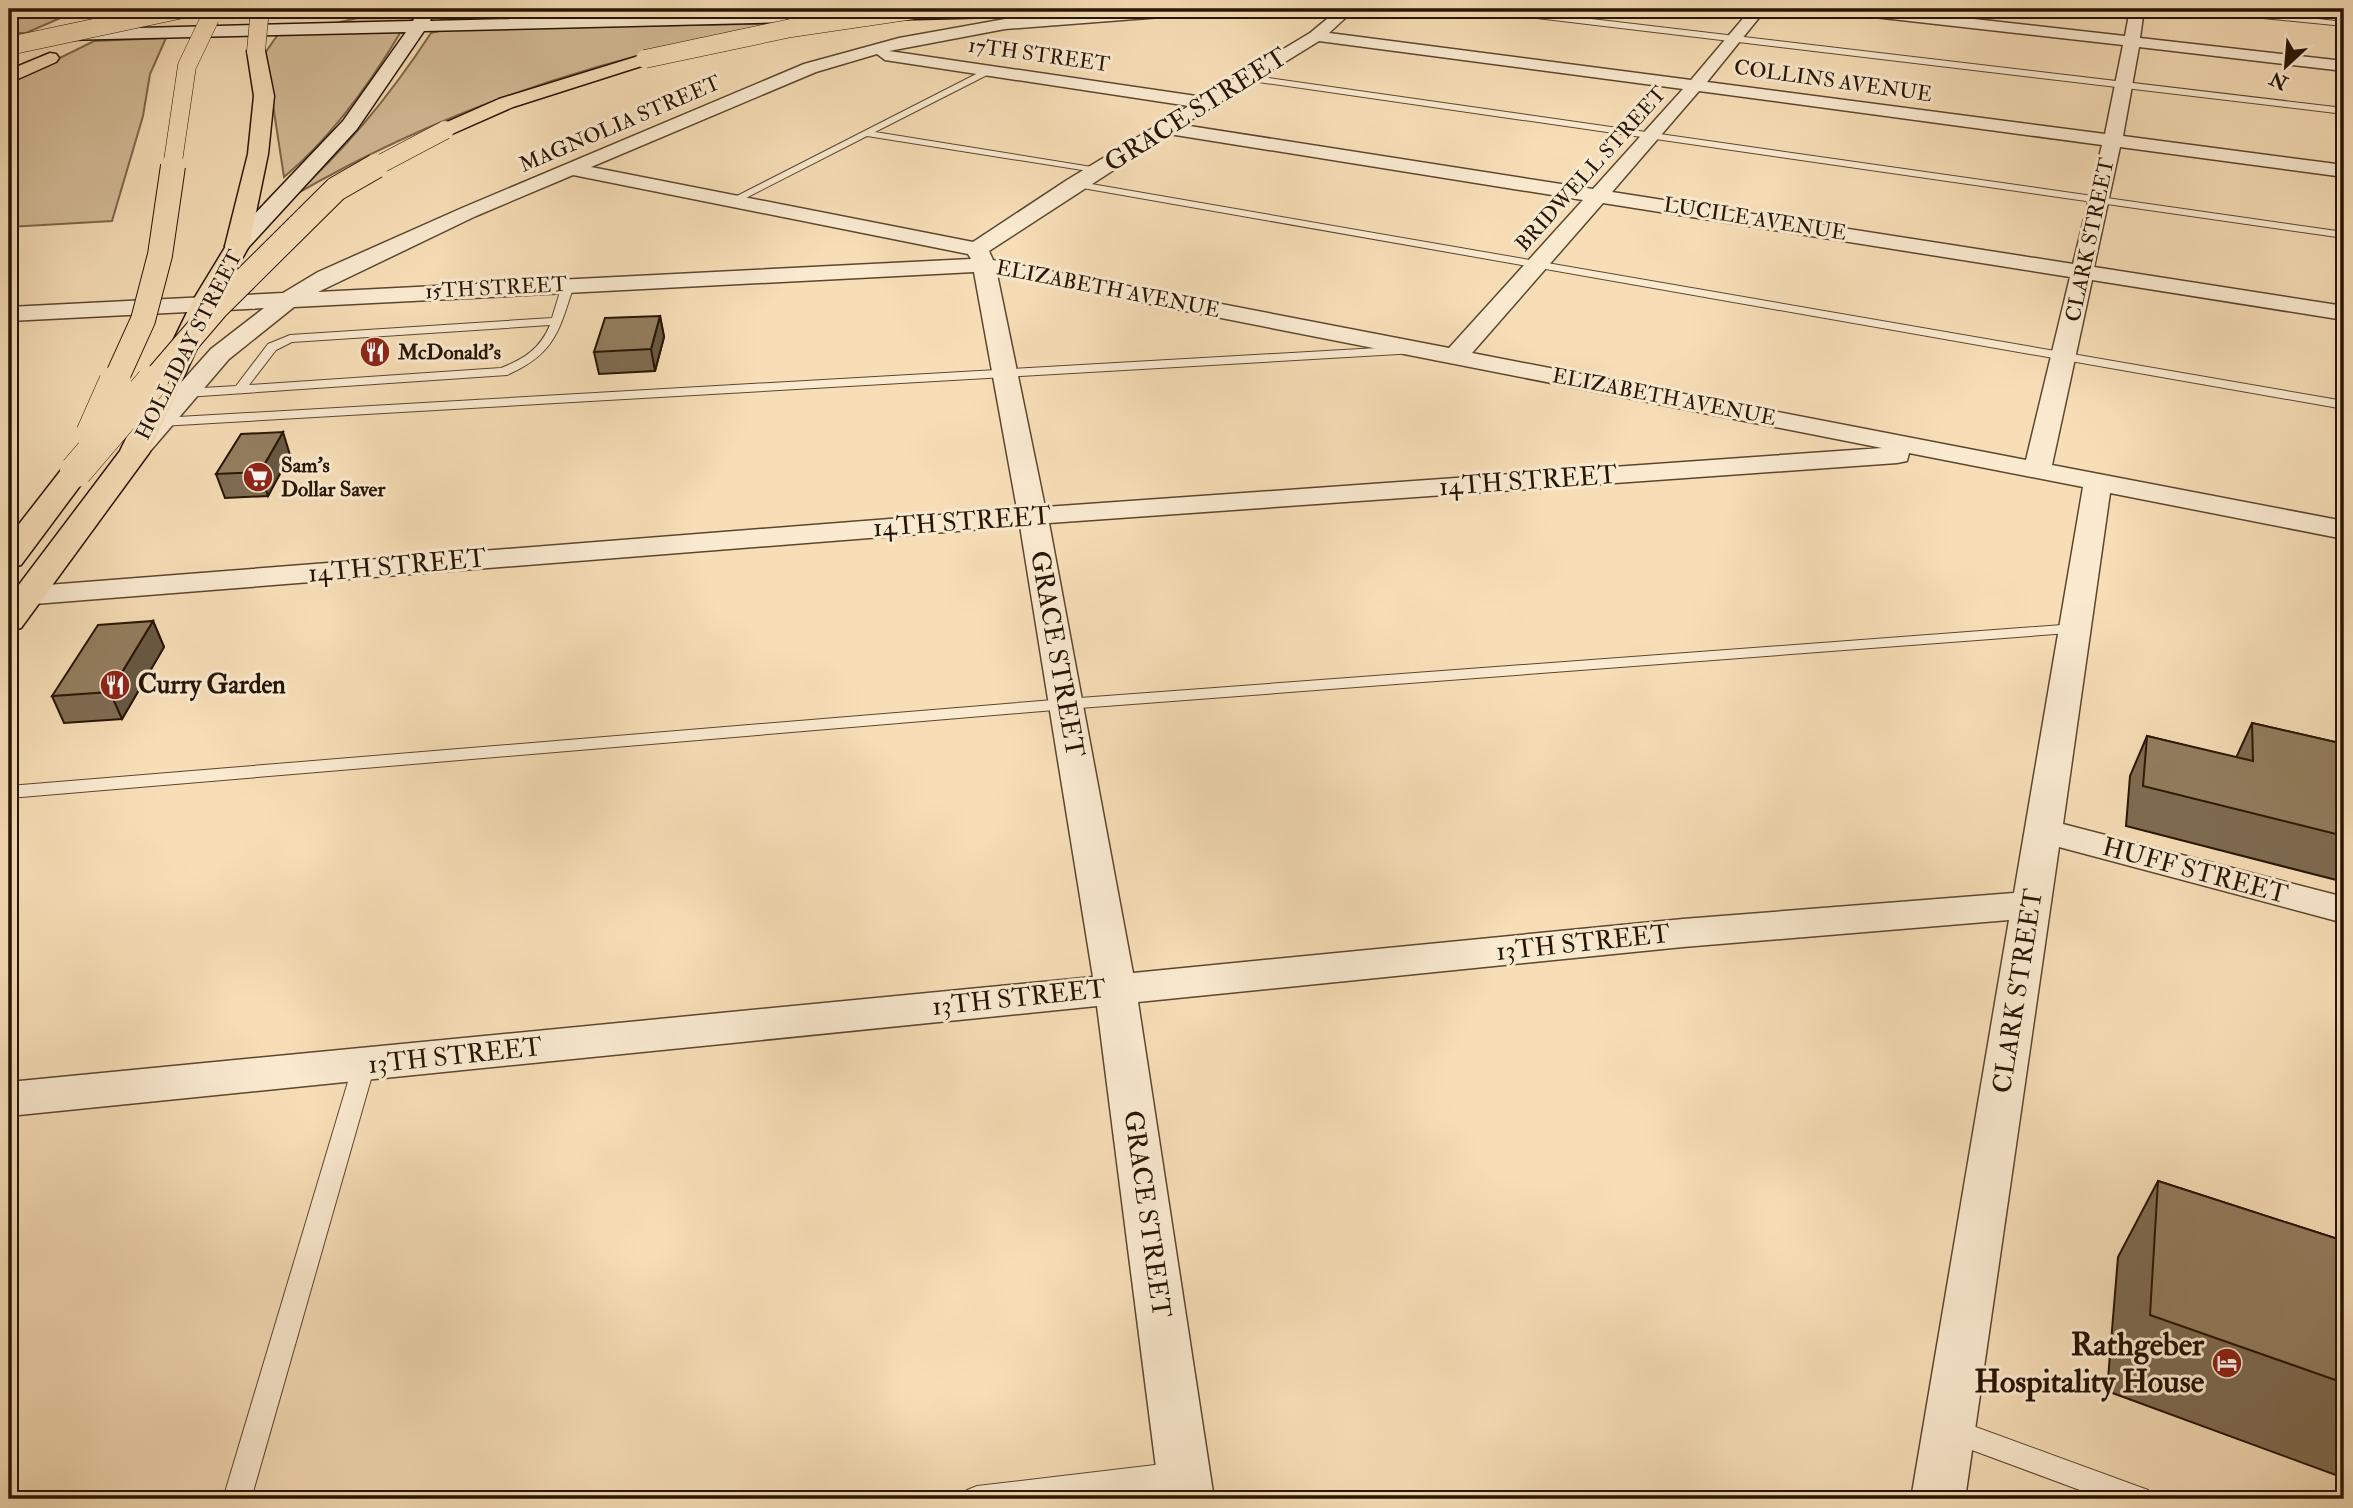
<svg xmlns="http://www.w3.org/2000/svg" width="2353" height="1508" font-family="'IM FELL Double Pica',serif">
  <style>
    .green { fill: #d4bc98; stroke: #7e684c; stroke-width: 2 }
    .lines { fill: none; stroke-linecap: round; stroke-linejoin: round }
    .service-casing { stroke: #5b472e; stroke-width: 2 }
    .minor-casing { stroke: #5b472e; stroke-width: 3 }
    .secondary-casing { stroke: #271500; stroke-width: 3 }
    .primary-casing { stroke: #271500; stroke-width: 3 }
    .motorway-casing { stroke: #271500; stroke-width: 3 }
    .service { fill: #faead0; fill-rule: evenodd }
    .minor { fill: #faead0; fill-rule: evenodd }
    .secondary { fill: #faead0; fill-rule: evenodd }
    .primary { fill: #f7deb7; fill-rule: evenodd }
    .motorway { fill: #f7deb7; fill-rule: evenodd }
    .motorway-bridge-far2-casing { stroke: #271500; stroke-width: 19; stroke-linecap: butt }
    .motorway-bridge-far1-casing { stroke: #271500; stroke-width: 26; stroke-linecap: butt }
    .motorway-bridge-casing { stroke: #271500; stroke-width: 33; stroke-linecap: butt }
    .motorway-bridge-far2 { stroke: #f7deb7; stroke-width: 18 }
    .motorway-bridge-far1 { stroke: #f7deb7; stroke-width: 24 }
    .motorway-bridge { stroke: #f7deb7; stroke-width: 32 }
    .wall { fill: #7e6c52; stroke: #271500; stroke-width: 2 }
    .shaded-wall { fill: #675842; stroke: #271500; stroke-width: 2 }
    .building { fill: #937e5f; stroke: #271500; stroke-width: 2 }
    .labels { text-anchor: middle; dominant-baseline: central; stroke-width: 6; stroke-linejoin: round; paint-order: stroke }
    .far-street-label { font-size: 21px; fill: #271500; stroke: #faead0 }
    .far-poi-label { font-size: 21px; font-weight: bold; fill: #271500; stroke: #faead0; text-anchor: start }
    .street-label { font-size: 26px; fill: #271500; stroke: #faead0 }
    .poi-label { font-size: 26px; font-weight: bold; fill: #271500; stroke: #faead0; text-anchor: start }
    .near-poi-label { font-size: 32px; font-weight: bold; fill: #271500; stroke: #faead0; text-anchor: end }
  </style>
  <rect width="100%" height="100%" fill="#f7deb7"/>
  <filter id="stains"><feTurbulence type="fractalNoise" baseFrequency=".00286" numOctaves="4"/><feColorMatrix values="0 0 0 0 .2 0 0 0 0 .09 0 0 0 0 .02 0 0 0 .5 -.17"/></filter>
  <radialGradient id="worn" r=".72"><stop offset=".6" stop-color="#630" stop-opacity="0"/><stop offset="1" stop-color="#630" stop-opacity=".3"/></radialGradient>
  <path class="green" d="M9,9H81L26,33H9Z
    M397,9H418L411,20L404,23H336Z
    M444,9H471L514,19L441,21Z
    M801,23C733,37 664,48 597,67C490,98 389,140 293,196C348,148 391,94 431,33L448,29Z
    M402,30C371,82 331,138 284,177L265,53L279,33Z
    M166,38L150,74L143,116L112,221L9,227V83L94,41Z"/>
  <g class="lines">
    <g class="service-casing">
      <path id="service" d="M1507,9L2344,108V114L1519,16Z
        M2231,9L2344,22V26L2253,17Z
        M988,68L991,73L875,132L1098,168L1103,171L1101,173L867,136L738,202L729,200Z
        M1248,75L2344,232V238L1245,80Z
        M1074,181L2344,401V409L1071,186L1069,184Z
        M568,282L574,285C559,331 555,354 507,375L186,397L180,393L186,389L236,386L268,344L290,335L552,318L562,285ZM550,325C540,349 524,359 501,368L249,385L276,350L292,342Z
        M1412,346L1416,347V353L161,426L154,422L161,418Z
        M2076,624L2082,626L2084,629L2082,632L1066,709L9,798V786L1066,699Z
        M364,1057L372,1059L375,1065L251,1499H223L353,1065L356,1059Z
        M1951,1418L2148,1490L2152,1499H2104L1942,1439L1938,1430L1942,1421Z
        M1180,1462L1190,1466L1194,1475L1190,1484L1180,1488L1083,1499H963L967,1490L977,1486Z"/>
    </g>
    <g class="minor-casing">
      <path id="minor" d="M1144,9H1208L1200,14L1005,29L889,51L1203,97L1310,33L1339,9H1355L1329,33L1691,80L1751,9H1766L1707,82L2105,134L2123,45L1847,14L1839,9H1885L2125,36L2130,9H2144L2140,38L2344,61V71L2139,47L2123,136L2344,165V177L2120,147L2094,267L2344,306V320L2092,280L2052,465L2344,521V539L2110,493L2063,824L2344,897V923L2059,847L1965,1499H1911L2009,920L1683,947L1138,1002L1214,1499H1160L1097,1006L9,1116V1082L1093,977L1020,526L9,606V588L1017,509L974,272L294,307L229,359L146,456H126L123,450L126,444L211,349L264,308L9,321V307L283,293L318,272L462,208L804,64L899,38L1005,19ZM1319,41L1683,89L1593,189L1183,125ZM877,54L885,60L1189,106L1067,180L973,242L591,167L816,72ZM1699,91L2102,145L2073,264L1612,192ZM1169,134L1583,200L1449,348L993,260L989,251ZM573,175L968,254L971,259L318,292L476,216ZM1603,203L2070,277L2026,460L1472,353ZM997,274L1882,448L1045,507ZM1909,453L2083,487L2014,893L1683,919L1133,973L1049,523L1897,463L1907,461Z"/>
    </g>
    <g class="secondary-casing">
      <path id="secondary" d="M419,9H435L430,21L929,9H1131L1123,14L424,31L357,129L245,251H229L225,246L229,241L343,121L406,32L63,40L54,35L63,30L413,21Z"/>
    </g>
    <g class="primary-casing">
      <path id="primary" d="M237,239L245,241L249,246L218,302L149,453L21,628L9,631V598L120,451L192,302L229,241Z"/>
    </g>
    <g class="motorway-casing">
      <path id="motorway" d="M256,46L265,51L274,96L268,154L249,246L245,251H229L225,246L248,154L254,96L247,51Z
        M50,53L56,54L59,58L56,62L9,83V70Z
        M645,54L651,55L654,59L651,63L513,107L452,134H438L435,130L438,126L499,99Z
        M76,462L87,465L91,471L21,565L9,568V537L65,465Z"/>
    </g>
    <use href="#service" class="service"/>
    <use href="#minor" class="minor"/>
    <use href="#secondary" class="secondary"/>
    <use href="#primary" class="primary"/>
    <use href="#motorway" class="motorway"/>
    <g class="motorway-bridge-far2-casing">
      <path id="motorway-bridge-far2" d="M9,46L183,9
        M256,51L260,9
        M645,59L791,28L920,9
        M172,168L187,66L210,18
        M373,168L445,130"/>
    </g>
    <g class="motorway-bridge-far1-casing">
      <path id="motorway-bridge-far1" d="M114,384L143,320L160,255L173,166
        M151,384L217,307L336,189L376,166"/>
    </g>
    <g class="motorway-bridge-casing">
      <path id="motorway-bridge" d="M92,434L115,382
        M76,471L152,382"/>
    </g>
    <use href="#motorway-bridge-far2" class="motorway-bridge-far2"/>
    <use href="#motorway-bridge-far1" class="motorway-bridge-far1"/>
    <use href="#motorway-bridge" class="motorway-bridge"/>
  </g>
  <path class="wall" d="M660,316L664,337L655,371L599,374L594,352Z
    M290,455L268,496L225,498L216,474Z
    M153,621L164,647L122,719L64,723L52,696Z
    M2252,723L2344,744V882L2126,826L2130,776L2147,736L2236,758Z
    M2158,1181L2344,1241V1478L2107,1391L2118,1257Z"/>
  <path class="shaded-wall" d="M660,316L664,337L655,371L651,349Z
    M283,432L290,455L268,496L260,472Z
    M153,621L164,647L122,719L110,692Z"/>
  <path class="building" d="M660,316L651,349L594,352L605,318Z
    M283,432L260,472L216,474L241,434Z
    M153,621L110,692L52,696L98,625Z
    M2252,723L2344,744V836L2143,786L2147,736L2253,761Z
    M2158,1181L2344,1241V1383L2150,1315Z"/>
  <defs>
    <g id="restaurant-disc" transform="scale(1.575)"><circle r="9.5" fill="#8f2418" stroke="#faead0"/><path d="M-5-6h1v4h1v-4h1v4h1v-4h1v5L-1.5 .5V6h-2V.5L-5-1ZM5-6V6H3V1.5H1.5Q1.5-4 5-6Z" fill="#fff"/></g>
    <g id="supermarket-disc" transform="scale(1.575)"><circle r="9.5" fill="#8f2418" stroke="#faead0"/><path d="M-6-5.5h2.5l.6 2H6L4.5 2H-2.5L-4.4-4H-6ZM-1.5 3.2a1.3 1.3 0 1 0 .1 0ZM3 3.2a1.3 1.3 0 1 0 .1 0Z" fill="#fff"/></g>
    <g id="hotel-disc" transform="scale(1.575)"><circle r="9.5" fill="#8f2418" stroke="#faead0"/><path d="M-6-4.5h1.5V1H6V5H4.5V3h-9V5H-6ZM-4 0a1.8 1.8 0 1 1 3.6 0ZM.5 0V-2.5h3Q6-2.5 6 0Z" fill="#fff"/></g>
  </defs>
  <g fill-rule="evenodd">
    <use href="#restaurant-disc" x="375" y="352"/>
    <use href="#supermarket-disc" x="258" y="477"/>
    <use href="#restaurant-disc" x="115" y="685"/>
    <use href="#hotel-disc" x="2227" y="1363"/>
  </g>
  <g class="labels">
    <g class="far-street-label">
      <text transform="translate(1039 55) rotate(8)">17TH STREET</text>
      <text transform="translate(1833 81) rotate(8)">COLLINS AVENUE</text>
      <text transform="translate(620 124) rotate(-23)">MAGNOLIA STREET</text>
      <text transform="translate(1591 169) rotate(-48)">BRIDWELL STREET</text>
      <text transform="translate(1755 219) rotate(9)">LUCILE AVENUE</text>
      <text transform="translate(2090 240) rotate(-78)">CLARK STREET</text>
      <text transform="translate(496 288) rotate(-3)">15TH STREET</text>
      <text transform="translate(1108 289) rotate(11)">ELIZABETH AVENUE</text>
      <text transform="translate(189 345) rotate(-63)">HOLLIDAY STREET</text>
      <text transform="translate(1664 397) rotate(11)">ELIZABETH AVENUE</text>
    </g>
    <g class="far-poi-label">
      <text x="398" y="352">McDonald's</text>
      <text x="281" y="465">Sam's<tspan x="281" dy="24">Dollar Saver</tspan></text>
    </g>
    <g class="street-label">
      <text transform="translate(1196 110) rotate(-32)">GRACE STREET</text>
      <text transform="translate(1528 481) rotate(-4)">14TH STREET</text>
      <text transform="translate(962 522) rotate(-4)">14TH STREET</text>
      <text transform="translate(397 566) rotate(-5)">14TH STREET</text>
      <text transform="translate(1057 654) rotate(80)">GRACE STREET</text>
      <text transform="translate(2195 871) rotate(15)">HUFF STREET</text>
      <text transform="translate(1583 943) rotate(-6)">13TH STREET</text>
      <text transform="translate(2018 991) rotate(-81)">CLARK STREET</text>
      <text transform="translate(1019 998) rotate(-6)">13TH STREET</text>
      <text transform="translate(455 1056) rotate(-6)">13TH STREET</text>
      <text transform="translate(1147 1214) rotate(82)">GRACE STREET</text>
    </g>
    <g class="poi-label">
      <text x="138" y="685">Curry Garden</text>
    </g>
    <g class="near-poi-label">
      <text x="2204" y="1345">Rathgeber<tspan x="2204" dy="37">Hospitality House</tspan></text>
    </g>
  </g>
  <rect width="2353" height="1508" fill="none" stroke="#f7deb7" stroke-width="35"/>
  <rect x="10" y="10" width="2332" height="1487" fill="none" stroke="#271500" stroke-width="3.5"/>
  <rect x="18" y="18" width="2318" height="1473" fill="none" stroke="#271500" stroke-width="2"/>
  <g transform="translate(2286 66) rotate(206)" stroke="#faead0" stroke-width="5" paint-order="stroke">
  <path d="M0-5L12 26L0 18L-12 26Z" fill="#271500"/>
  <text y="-10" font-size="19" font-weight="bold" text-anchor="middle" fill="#271500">N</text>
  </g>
  <rect width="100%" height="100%" filter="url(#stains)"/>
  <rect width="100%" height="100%" fill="url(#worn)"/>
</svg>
